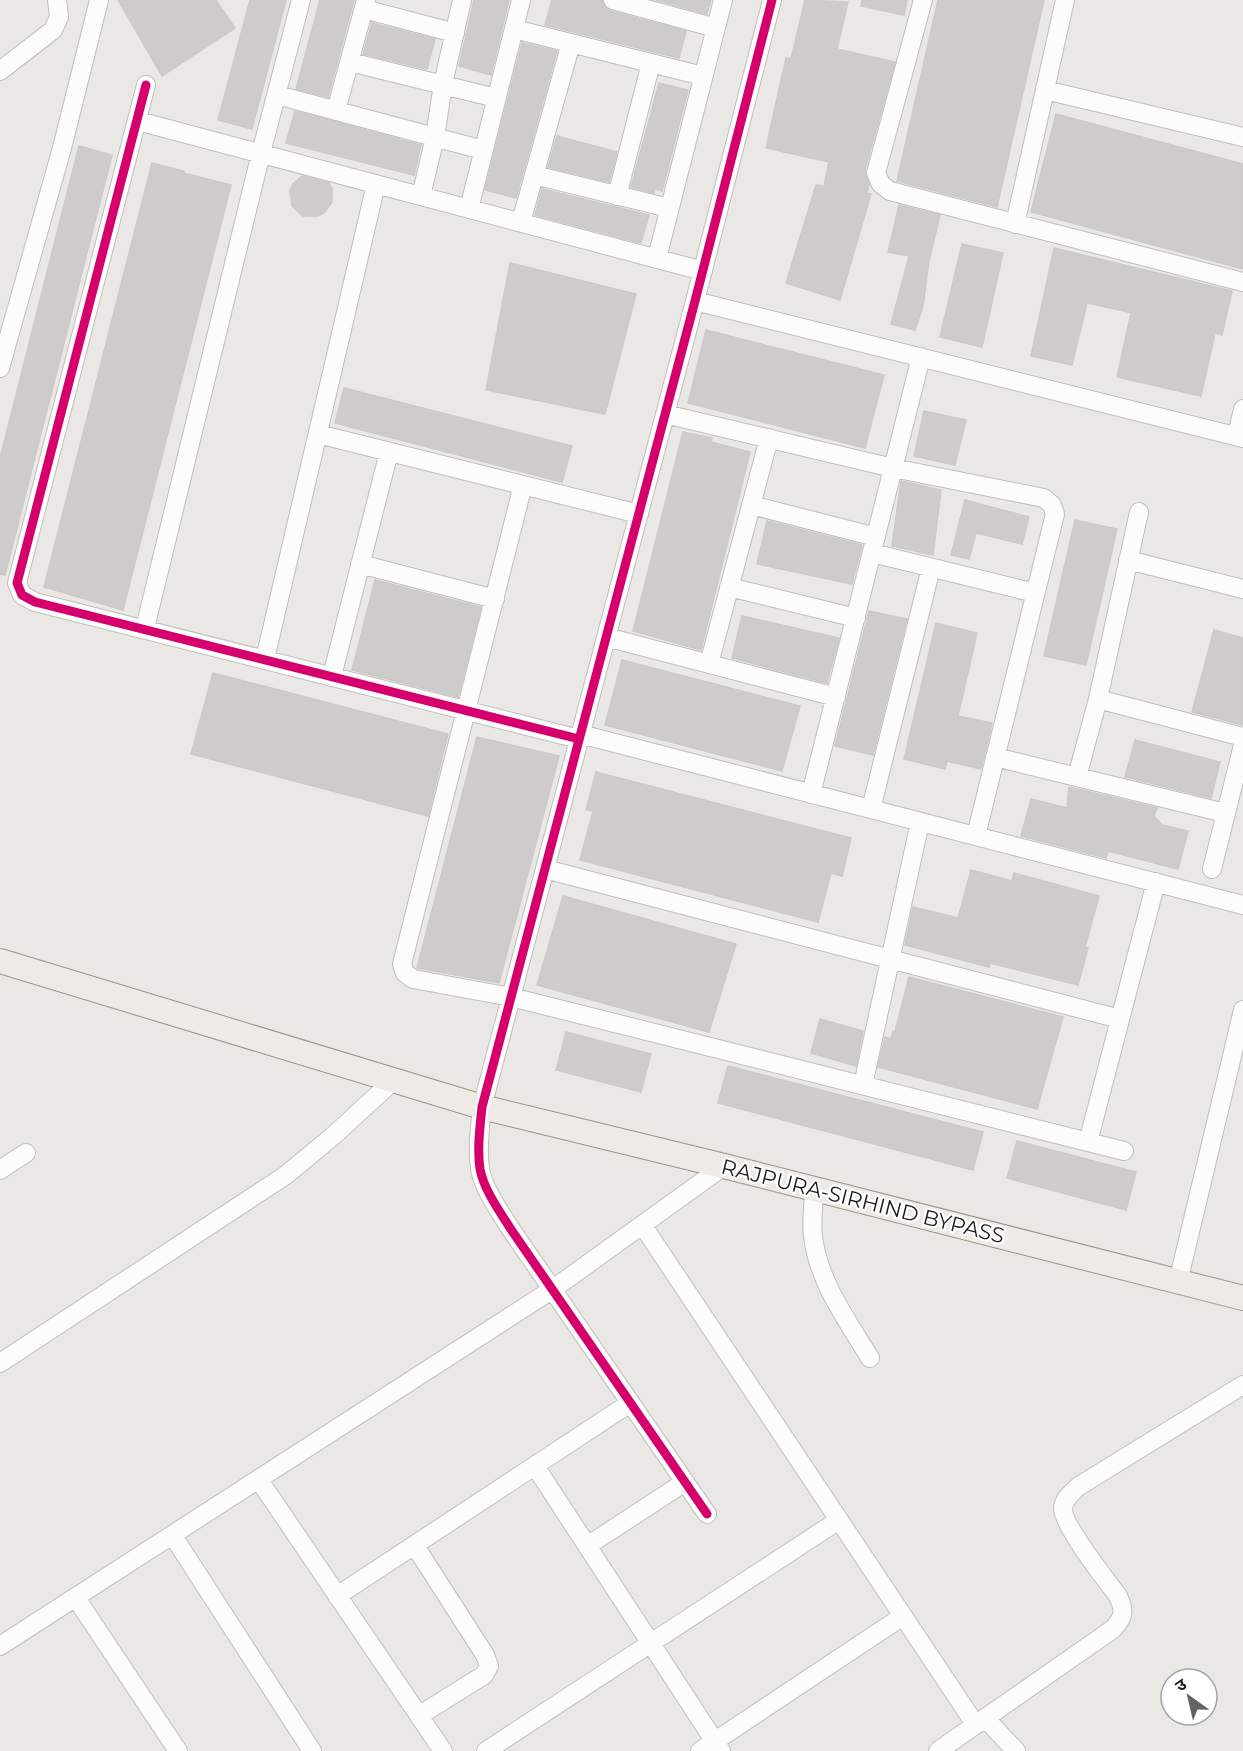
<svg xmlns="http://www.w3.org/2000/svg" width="1243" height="1751" font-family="Montserrat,'Noto Sans Devanagari',sans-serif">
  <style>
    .building { fill: #ceccca; stroke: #ccc9c7; stroke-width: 1.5 }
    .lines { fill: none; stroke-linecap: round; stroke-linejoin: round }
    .minor-casing { stroke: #c0bfbd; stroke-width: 20 }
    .major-casing { stroke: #9c9285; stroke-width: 26 }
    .minor { stroke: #fcfcfb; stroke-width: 18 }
    .major { stroke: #eeeae5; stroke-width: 24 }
    .cycleway-casing { stroke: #fff; stroke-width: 13 }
    .cycleway { stroke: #d6006c; stroke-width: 9 }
    .labels { text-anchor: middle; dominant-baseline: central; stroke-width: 4.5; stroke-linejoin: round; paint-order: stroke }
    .street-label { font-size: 21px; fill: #1c1c1c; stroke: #fff }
  </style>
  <rect width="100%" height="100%" fill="#eae8e5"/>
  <path class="building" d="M118,0H216L235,28L162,76Z
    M250,0H286L252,129L218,120Z
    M320,0H354L328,97L296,89Z
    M474,0H509L491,75L459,66Z
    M552,0H602L605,7L610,11L686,31L679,58L545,25Z
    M656,0H711L707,14Z
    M805,0L848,2L837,49L895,62L865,170L869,184L867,193L871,194L840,300L786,283L816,185L824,186L829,162L766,148L786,58L791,59Z
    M862,0H907L904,15L861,6Z
    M938,0H1044L997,207L897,181Z
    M372,23L435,39L427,69L363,54Z
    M522,43L557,51L516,198L485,190Z
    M659,83L688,90L662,191L655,189L654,193L631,187Z
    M295,111L421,145L414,175L286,143Z
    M1056,114L1243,164V269L1031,212Z
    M557,136L617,152L609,182L548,167Z
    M79,146L112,155L5,575L0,574V458Z
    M152,163L184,171V173L231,185L123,610L44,587Z
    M302,176L329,183L332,189V202L324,213L318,216H303L292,206L290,191L293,184Z
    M542,189L649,215L641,243L535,215Z
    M899,205L940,215L929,261L923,306L915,330L891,324L909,256L888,252Z
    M962,244L1003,253L982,347L940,337Z
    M1054,248L1232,291L1222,335L1215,333L1201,396L1117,377L1131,313L1128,312L1087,303L1072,365L1031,356Z
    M510,263L636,294L605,414L486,390Z
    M706,330L884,375L865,448L688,403Z
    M344,388L572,446L562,482L335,423Z
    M924,411L966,420L955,465L914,456Z
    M683,432L712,438L711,442L750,452L701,650L633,631Z
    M901,481L941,490L933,555L892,546Z
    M965,500L1029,517L1022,544L976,533L969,559L951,555Z
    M1075,520L1117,529L1086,665L1044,656Z
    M767,521L862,545L852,584L757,564Z
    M375,580L481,607L458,697L352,670Z
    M869,611L907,619L873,755L835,746Z
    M742,616L839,638L827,683L732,658Z
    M936,623L977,633L958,716L992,723L981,769L947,761L945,769L904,759Z
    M1214,630L1243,638V725L1192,712Z
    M622,660L800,706L782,771L605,725Z
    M213,673L448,734L428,816L191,754Z
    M477,737L559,756L499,983L417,968Z
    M1135,740L1220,762L1211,798L1125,777Z
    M596,772L851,838L842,876L831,873L818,922L580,860L593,811L586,810Z
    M1069,787L1157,808L1154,816L1162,825L1188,831L1178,869L1108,851L1106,858L1021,836L1031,799L1067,808Z
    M971,870L1012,881L1014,873L1099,896L1085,947L1088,948L1078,985L990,963L989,967L905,945L913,907L958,918Z
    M563,896L736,944L709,1032L537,985Z
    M909,977L1063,1017L1037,1109L878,1067L885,1037L891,1039L893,1031L895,1032Z
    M820,1019L863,1031L856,1066L811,1053Z
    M566,1032L651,1054L641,1092L556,1070Z
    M728,1066L983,1132L973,1170L718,1103Z
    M1017,1141L1136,1172L1126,1210L1007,1178Z"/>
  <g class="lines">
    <g class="minor-casing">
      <path id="minor" d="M613,0L716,28
        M923,0L876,173L881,184L890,191L1243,282
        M364,9L455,33
        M514,29L703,76
        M350,62L496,98
        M0,71L53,30L59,17L57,0
        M146,85L17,583L22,595L35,602L579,739
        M1045,90L1243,137
        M277,95L483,150
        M336,111L366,0
        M138,121L703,271
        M534,175L669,208
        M421,196L435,137L443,84L462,0
        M617,196L651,63
        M469,209L521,0
        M521,222L571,43
        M1015,224L1065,0
        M657,258L723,0
        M695,301L1243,438
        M0,368L62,148L99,0
        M665,414L893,468L1044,498L1052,505L1055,514L976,836
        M318,434L639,514
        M1237,436L1243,409
        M523,485L402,964L405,973L413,979L511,997L1124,1151
        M751,505L876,537
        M872,553L1035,593
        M1128,560L1243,589
        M360,564L495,599
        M729,587L856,618
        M145,628L261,153L301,0
        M606,637L836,697
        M265,659L376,184
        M709,664L769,438
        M332,676L389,452
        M1098,699L1139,512
        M580,734L1243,905
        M995,757L1225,813
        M1077,777L1098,699L1243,737
        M811,794L921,357
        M871,809L931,568
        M545,869L1120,1019
        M1212,869L1243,745
        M863,1085L920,822
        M1088,1142L1156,882
        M0,1170L26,1153
        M814,1189C814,1204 811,1221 813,1236C818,1281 847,1320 870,1358
        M643,1226L975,1724
        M1178,1282L1243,1010
        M0,1363L286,1175L333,1136L394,1080
        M535,1466L721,1751
        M259,1480L443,1751
        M707,1514L510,1228C499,1210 484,1190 480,1169C477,1149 480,1127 482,1107L695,301L772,0
        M173,1536L312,1751
        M415,1546L485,1655L489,1666L484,1675L420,1715
        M587,1546L685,1482
        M337,1596L630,1403
        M76,1598L178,1751
        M0,1646L553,1289L724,1166
        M985,1718L1016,1751
        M486,1751L839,1520
        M700,1751L903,1616
        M938,1751L1113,1629C1124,1617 1125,1611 1118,1596C1106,1580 1062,1524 1063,1508C1064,1498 1072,1493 1079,1486L1243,1385"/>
    </g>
    <g class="major-casing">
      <path id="major" d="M0,961L482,1107L724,1166L1243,1298"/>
    </g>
    <use href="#minor" class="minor"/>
    <use href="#major" class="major"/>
    <g class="cycleway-casing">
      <path id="cycleway" d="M146,85L17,583L22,595L35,602L579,739
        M707,1514L510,1228C499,1210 484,1190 480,1169C477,1149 480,1127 482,1107L695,301L772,0"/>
    </g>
    <use href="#cycleway" class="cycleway"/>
  </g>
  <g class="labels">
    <g class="street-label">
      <text transform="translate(863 1201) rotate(14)">RAJPURA-SIRHIND BYPASS</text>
    </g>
  </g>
  <g transform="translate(1189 1697) rotate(326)"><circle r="28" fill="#ffffff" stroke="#a4a4a4" stroke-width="1.5"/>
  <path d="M0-4.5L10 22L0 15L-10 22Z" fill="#646362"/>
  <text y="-9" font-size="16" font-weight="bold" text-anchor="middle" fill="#1c1c1c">उ</text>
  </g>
</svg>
